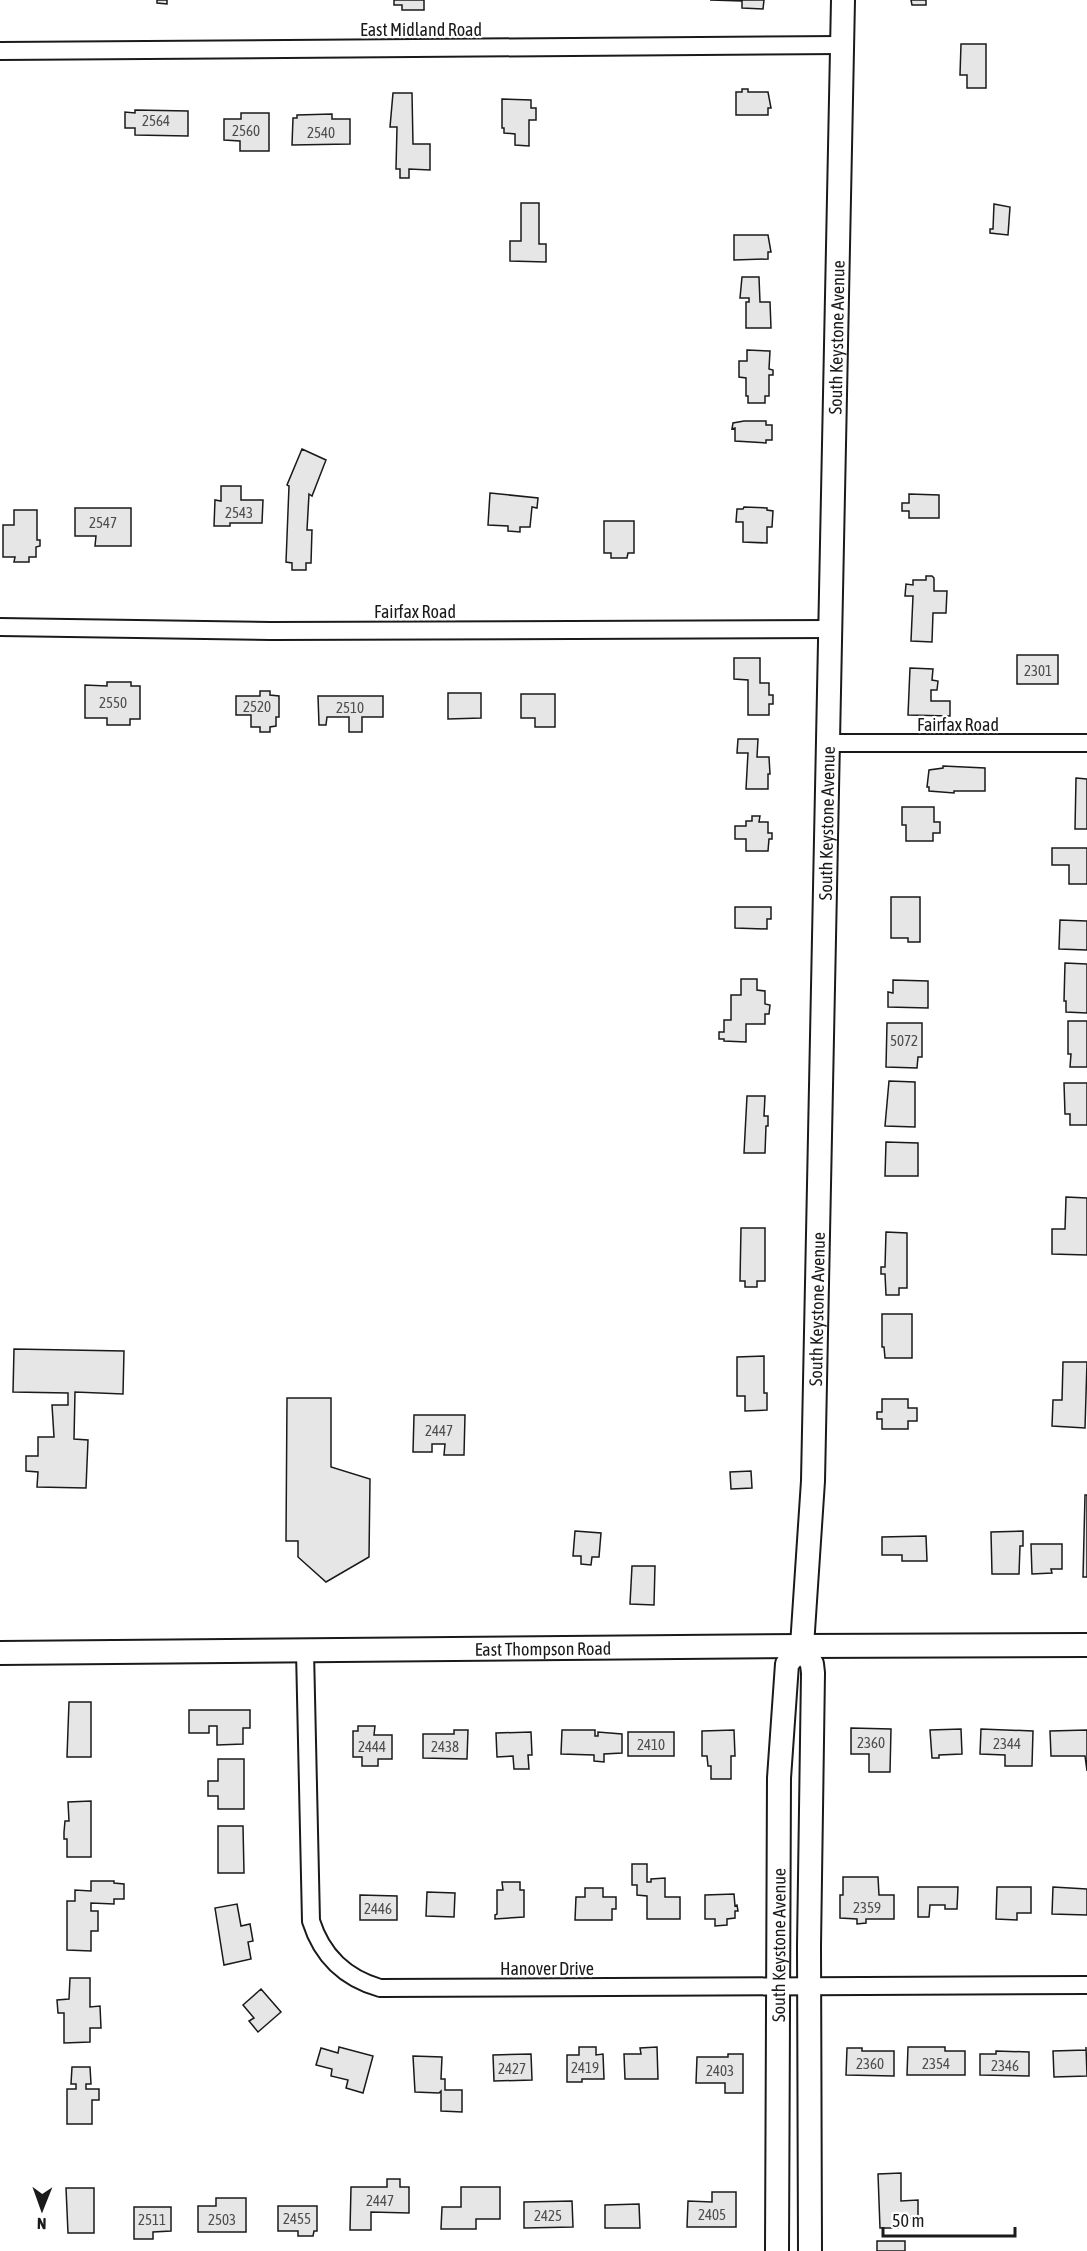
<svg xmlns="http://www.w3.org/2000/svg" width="1087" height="2251" font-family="'Asap Condensed',sans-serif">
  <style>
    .building { fill: #e6e6e6; stroke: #1a1a1a; stroke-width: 1.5 }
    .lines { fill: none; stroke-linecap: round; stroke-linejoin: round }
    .street-casing { stroke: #1a1a1a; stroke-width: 20 }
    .secondary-casing { stroke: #1a1a1a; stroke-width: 26 }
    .street { stroke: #fff; stroke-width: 16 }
    .secondary { stroke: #fff; stroke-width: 22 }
    .labels { text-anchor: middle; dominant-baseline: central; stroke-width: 4.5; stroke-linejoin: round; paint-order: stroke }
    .number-label { font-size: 15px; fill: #4d4d4d }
    .street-label { font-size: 18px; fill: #1a1a1a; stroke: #fff }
  </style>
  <rect width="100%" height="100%" fill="#fff"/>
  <path class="building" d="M157,0H167V4L157,3Z
    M394,0H424V10H402V5H394Z
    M710,0H764L763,9L742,8V1Z
    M911,0H926V5H912Z
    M961,44H986V88H967V75H960Z
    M742,89H748V92H768L771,108H768V115H736V92H742Z
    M393,93H412L413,144H430V170L409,169V178H400V169H396L397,127H390Z
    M502,99L531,100V108H536V120H529V146L515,145V134L504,133V128H502Z
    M135,110L188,111V136L135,135V128H125V112L135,113Z
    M241,113H269V151H240V141L224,140V119H241Z
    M332,114V119H350V144L292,145L293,118H297V115Z
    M521,203H539V244H546V262L510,261V241H521Z
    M994,204L1010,207L1008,235L990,233V229H993Z
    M734,235H768L771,252H768V259L734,260Z
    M742,277H759L760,302H770L771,328H746V302H749V298H740Z
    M747,350L770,351L769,369L773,370V375H769V396H765V403H748V396H746V378L739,377V361H747Z
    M744,421H766V425H772V440H766V443L735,441V428L732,429L733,423Z
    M302,449L326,460L312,496L309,494L307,530H312L311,563H306V570H292V563L286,562L289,486L287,485Z
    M221,486H241V500H263L262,523H230V526H214L215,500L221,501Z
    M490,493L538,498L537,508L532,507L530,527H520V532L508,531V526L488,525Z
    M909,494L939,495V518H909V511H902V503H909Z
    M744,507L767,508V510L773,511L772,527H767V543L743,542V522H736L737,509H743Z
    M75,508H131V546H95L96,536H75Z
    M14,510H37V540H40V546L36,547V557H29V562H14L15,557H3V525H14Z
    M604,521H634V553H628L627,558H611V553H604Z
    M926,576H932L934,578V591H947L946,613H933L932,642L911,641L913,596H905L906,584L913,585V580H926Z
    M1017,655H1058V684H1017Z
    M734,658H760V683H769V695H773V704H769V715H748V680L734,679Z
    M910,668L933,669L932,680L938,681L937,690H931V701H950V716L908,715Z
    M107,682H131V686H140V719H130V725H107V718H85V685L107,686Z
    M260,691H270V695L279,696V717H276V726L270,727V732H260V727H251V715H236V696H260Z
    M448,693H481V718L448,719Z
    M521,694H555V727H535V718H521Z
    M318,696H383V717H362V732H349V717H327L326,725H319Z
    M738,739H758L757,757H769L770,774H768V789H746L748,753H737Z
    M943,766L985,768V791H954V793L929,791V787H927L929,770L943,768Z
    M1076,778L1087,779V829H1075Z
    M902,807H934V822H940V833H933V841H906V825H902Z
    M752,816H760L759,822H768V833H772V839H769L768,851H746V839H735V826H746V821H752Z
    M1052,848H1087V884H1069V865H1052Z
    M891,897H920V942H908V938H891Z
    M735,907H771V919H767V929L735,928Z
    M1060,920L1087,921V950L1059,949Z
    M1065,963L1087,964V1013L1066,1012V1001H1064Z
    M741,979H757V990L765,991V1004L770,1005L769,1014H765V1024H746V1042L724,1041V1039H719V1032H724V1020H731V995H741Z
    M893,980L928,981V1008L888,1007V992L893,993Z
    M1068,1021H1087V1067H1070L1071,1054H1068Z
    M887,1023H922V1057H918L917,1068L886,1067Z
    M889,1081L915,1082V1127L885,1126Z
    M1064,1083H1087V1125H1070V1114H1065Z
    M747,1096H765L764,1116H768V1126H766L765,1153H744Z
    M886,1142L918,1143V1176H885Z
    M1066,1197L1087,1198V1255L1052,1254V1229H1065Z
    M741,1228H765V1281H757V1287H745V1281H740Z
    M886,1232L907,1233V1288H899V1295H886L885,1274H881V1267H885Z
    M882,1314H912V1358H885L884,1347H882Z
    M14,1349L124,1351L123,1394L75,1392L74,1439L88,1440L86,1488L37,1487L38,1472L26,1471V1456H38V1437H54L52,1405H68V1393L13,1392Z
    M764,1356V1393H767V1410L745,1411V1396H737V1357Z
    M1063,1362H1087L1085,1428L1052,1426L1053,1400H1062Z
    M287,1398H331V1467L370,1479L369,1557L326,1582L298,1557V1541H286Z
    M882,1399H908V1408H917V1421H908V1429H882V1419H877V1412H882Z
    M414,1415H465L464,1455H444L445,1444H432V1452H413Z
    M751,1471L752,1488L731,1489L730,1472Z
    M1085,1495H1087V1577H1083Z
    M575,1531L601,1533L599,1557H592L591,1565L581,1564V1556H573Z
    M1023,1531V1546H1020L1019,1574H992L991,1532Z
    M926,1536L927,1561H902V1555H882V1537Z
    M1031,1544H1062V1569H1051L1052,1573L1032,1574Z
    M632,1566H655L654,1605L630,1604Z
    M69,1702H91V1757H67Z
    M189,1710H250V1728H243V1744L217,1745V1726H209V1733H189Z
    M358,1726H375L374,1735H392V1759H378V1766H362V1757H353V1731H358Z
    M851,1728L891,1729L890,1772H869V1754H851Z
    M961,1729L962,1754L939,1755V1758H932L930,1730Z
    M981,1729L1033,1731L1032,1766H1005V1755L980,1754Z
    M454,1730H468L467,1759L423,1758V1734H454Z
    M562,1730H595V1736H598V1732L622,1734V1753L604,1754V1762L594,1761V1755L561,1754Z
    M734,1730L735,1756H731V1779H711V1766H708L707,1756H702V1731Z
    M1087,1730V1771L1085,1756H1051L1050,1731Z
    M531,1732L532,1755H528L529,1769H514L513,1756L497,1757L496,1733Z
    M628,1732H674V1756H628Z
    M218,1759H244V1809H218V1796H208V1781H218Z
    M91,1801V1857H67V1839H64V1832L65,1821H69L68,1802Z
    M218,1826H243L244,1873H218Z
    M632,1864H647V1882H651V1879L665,1878V1897H680V1919H647V1896L637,1895V1885H632Z
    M843,1877H878L879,1895H894V1919H866V1923L857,1924V1919L840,1918V1895H843Z
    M91,1881H114V1883L124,1884V1899H114V1904L91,1903V1911H98V1931H91V1951L67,1950V1901H75V1890L91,1891Z
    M502,1882H520V1890H524V1917L495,1919V1915L497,1914V1890H503Z
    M918,1887H958L957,1909H945V1905H930L929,1917H918Z
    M997,1887H1031V1913H1017V1920L996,1919Z
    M1053,1887L1087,1889V1915L1052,1914Z
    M585,1888H603V1897H616V1909H612V1920H575L576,1897H585Z
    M427,1892L455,1893L454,1917L426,1916Z
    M734,1894L735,1906L737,1905L738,1911H735V1918L727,1919V1925L715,1926V1919H705V1895Z
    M360,1895L397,1896V1920H360Z
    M237,1904L241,1926L250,1924L253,1941L248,1942L251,1959L224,1965L215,1908Z
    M70,1978H90V2007L100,2006L101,2028H90V2042L64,2043V2013H58L57,2000L69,1999Z
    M261,1989L281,2012L258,2032L249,2021L254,2018L243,2005Z
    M339,2047L373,2056L363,2093L346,2088L348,2080L331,2076L332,2069L316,2065L321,2048L338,2053Z
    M579,2047H596V2055L603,2054L604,2079H582V2082H567V2055H579Z
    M657,2047L658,2079H625L624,2054H641L640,2048Z
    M908,2047H945V2051H965V2075H907Z
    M1086,2047L1087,2076L1054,2077L1053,2051L1086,2050Z
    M847,2048H862V2051H894V2076L846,2075Z
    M996,2051L1029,2052V2076L980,2075V2054H996Z
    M531,2054L532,2080L494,2081L493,2055Z
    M728,2054H743V2093H725V2083H696L697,2057H728Z
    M413,2056L442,2057L441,2079H445V2090H462V2112L441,2111V2091L439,2093L415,2092Z
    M72,2067H90L91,2084H86V2089H99V2100H92V2124H67V2089H76V2084H71Z
    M901,2173V2201L918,2200V2218H898V2228H880L878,2174Z
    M387,2179H400V2187H409V2213L371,2212V2230H350L351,2187H387Z
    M461,2187H500V2219H476V2229H441L442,2207H461Z
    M66,2188H94V2233H68Z
    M712,2192H736V2227H687L688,2201L712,2202Z
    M216,2198H246V2232H198V2206H216Z
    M572,2201L573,2227L524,2228V2202Z
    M639,2204L640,2228H605V2205Z
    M278,2206H317V2231H314L313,2236H298V2231H278Z
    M134,2207H171V2231L153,2232V2239H134Z
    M877,2241H905V2251H877Z"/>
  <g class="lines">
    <g class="street-casing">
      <path id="street" d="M0,51L842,45
        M0,627L271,631L831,629
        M829,743H1087
        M305,1651L311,1921C322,1956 345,1978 380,1988L1087,1985"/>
    </g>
    <g class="secondary-casing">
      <g id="secondary">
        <path id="s1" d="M0,1653L802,1646L1087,1645"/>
        <path id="s2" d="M777,2251L779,1778L787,1664L802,1646"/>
        <path id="s3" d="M810,2251L809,1946L813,1673L812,1664L802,1646L813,1481L843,0"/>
      </g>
    </g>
    <use href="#street" class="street"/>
    <use href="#secondary" class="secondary"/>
  </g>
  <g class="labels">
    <g class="number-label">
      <text x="156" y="120">2564</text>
      <text x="246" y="130">2560</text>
      <text x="321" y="132">2540</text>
      <text x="239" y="512">2543</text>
      <text x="103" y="522">2547</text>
      <text x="1038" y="670">2301</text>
      <text x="113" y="702">2550</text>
      <text x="257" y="706">2520</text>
      <text x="350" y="707">2510</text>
      <text x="904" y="1040">5072</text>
      <text x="439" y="1430">2447</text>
      <text x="871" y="1742">2360</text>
      <text x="1007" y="1743">2344</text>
      <text x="651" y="1744">2410</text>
      <text x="372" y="1746">2444</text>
      <text x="445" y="1746">2438</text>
      <text x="867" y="1907">2359</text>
      <text x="378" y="1908">2446</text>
      <text x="870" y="2063">2360</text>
      <text x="936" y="2063">2354</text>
      <text x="1005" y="2065">2346</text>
      <text x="585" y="2067">2419</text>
      <text x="512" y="2068">2427</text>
      <text x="720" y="2070">2403</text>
      <text x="380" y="2200">2447</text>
      <text x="712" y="2214">2405</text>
      <text x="548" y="2215">2425</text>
      <text x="297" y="2218">2455</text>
      <text x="152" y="2219">2511</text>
      <text x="222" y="2219">2503</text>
    </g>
    <g class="street-label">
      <text x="421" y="29">East Midland Road</text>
      <text stroke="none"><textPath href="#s3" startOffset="1917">South Keystone Avenue</textPath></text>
      <text x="415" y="611">Fairfax Road</text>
      <text x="958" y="724">Fairfax Road</text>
      <text stroke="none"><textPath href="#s3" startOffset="1431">South Keystone Avenue</textPath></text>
      <text stroke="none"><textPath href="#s3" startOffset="945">South Keystone Avenue</textPath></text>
      <text stroke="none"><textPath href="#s1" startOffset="543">East Thompson Road</textPath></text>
      <text stroke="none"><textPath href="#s2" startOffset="306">South Keystone Avenue</textPath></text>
      <text x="547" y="1968">Hanover Drive</text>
    </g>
  </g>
  <g transform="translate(42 2209) rotate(181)" stroke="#ffffff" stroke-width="4.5" paint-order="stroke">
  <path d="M0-4.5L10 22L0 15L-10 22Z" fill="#1a1a1a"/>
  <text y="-9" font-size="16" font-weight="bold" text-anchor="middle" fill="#1a1a1a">N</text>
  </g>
  <path d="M883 2227v9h132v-9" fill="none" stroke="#1a1a1a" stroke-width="3"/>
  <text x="892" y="2227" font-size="18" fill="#1a1a1a" stroke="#ffffff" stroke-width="4.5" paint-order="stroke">50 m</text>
</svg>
